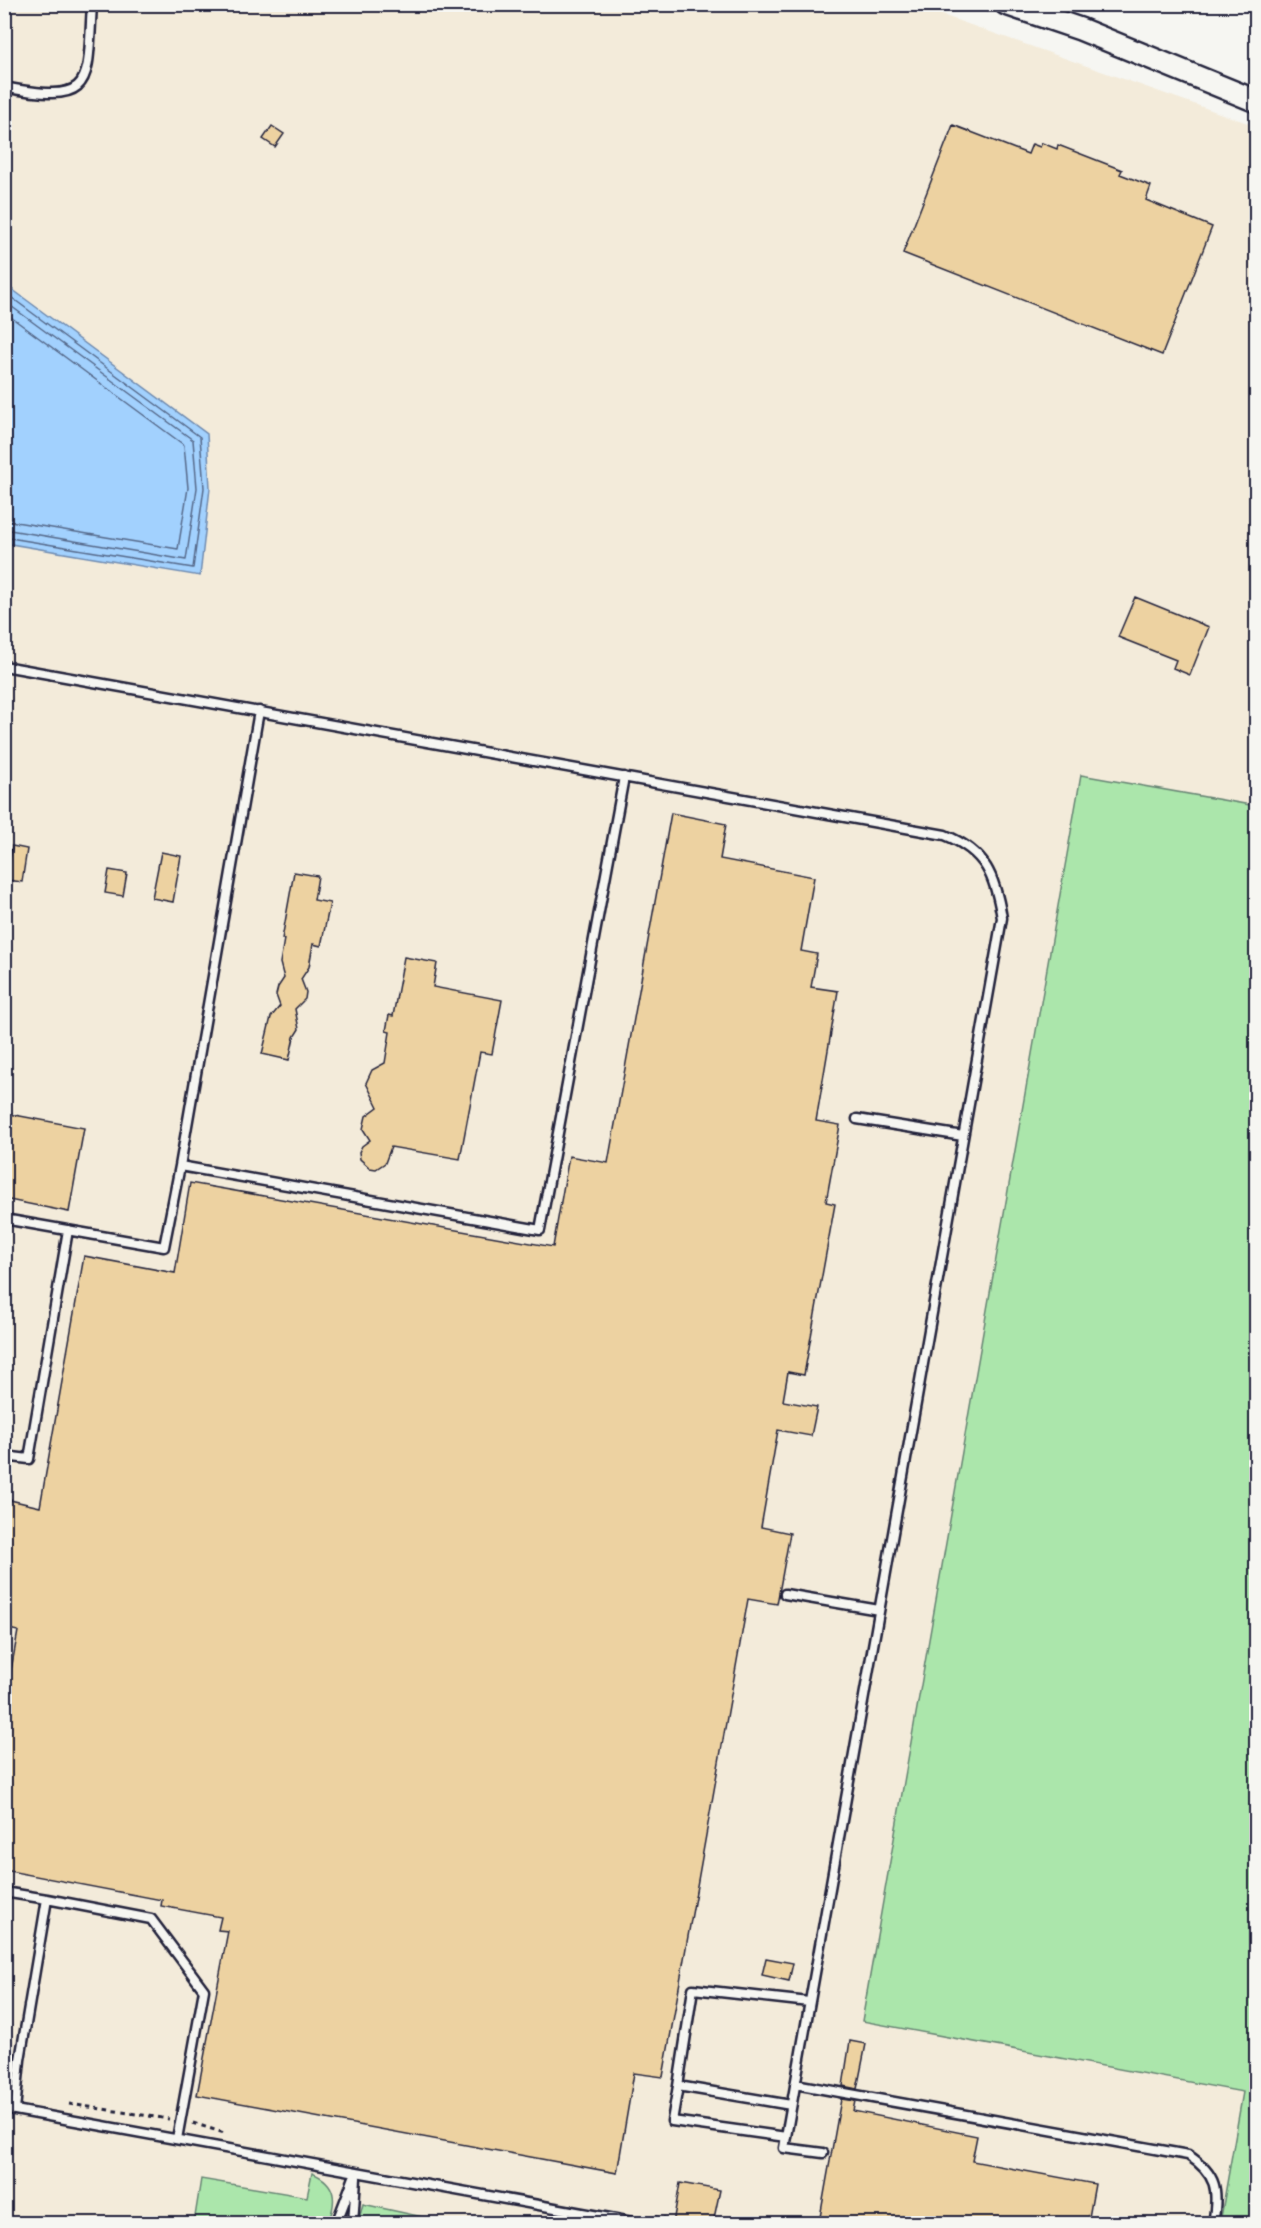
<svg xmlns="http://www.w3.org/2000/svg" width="1261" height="2228" font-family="Dekko,sans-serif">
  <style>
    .built { fill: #f3ebda }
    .green { fill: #abe6ab; stroke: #668473; stroke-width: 1.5 }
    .water { fill: #a2d1fe; stroke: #6f8bb0; stroke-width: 1.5 }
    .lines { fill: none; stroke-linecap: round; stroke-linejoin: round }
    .shore { stroke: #556889; stroke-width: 1.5 }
    .building { fill: #edd2a1; stroke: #22223b; stroke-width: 1.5 }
    .service-casing { stroke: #22223b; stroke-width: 13 }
    .tertiary-casing { stroke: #22223b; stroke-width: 26 }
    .path { stroke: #22223b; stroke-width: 3; stroke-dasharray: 4.5 4.5; stroke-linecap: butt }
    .service { stroke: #f6f6f2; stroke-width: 8 }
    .tertiary { stroke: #f6f6f2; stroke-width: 21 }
  </style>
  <rect width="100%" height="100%" fill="#f6f6f2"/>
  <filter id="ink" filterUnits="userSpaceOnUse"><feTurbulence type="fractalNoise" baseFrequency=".0167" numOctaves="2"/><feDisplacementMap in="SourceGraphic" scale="12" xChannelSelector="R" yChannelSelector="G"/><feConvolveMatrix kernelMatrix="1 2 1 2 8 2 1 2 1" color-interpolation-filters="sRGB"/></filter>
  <g filter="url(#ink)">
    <path class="built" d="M5,5H914L1256,126V806L1082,775L863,2021L1243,2092V2223L5,2224Z"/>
    <path class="green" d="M1081,775L1256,806V2223H1220L1243,2092L862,2021Z
      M312,2173C337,2183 337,2201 328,2223H194L201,2179L307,2197Z
      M363,2204L450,2223H358Z"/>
    <path class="water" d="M5,284L207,434L210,488L200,576L5,543Z"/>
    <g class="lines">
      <path class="shore" d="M4,292L200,437L204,488L193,568L4,537
        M4,301L193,440L197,488L186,560L4,529
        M4,312L184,445L188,488L178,549L4,520"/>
    </g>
    <path class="building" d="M953,125L1028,154L1032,144L1040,147L1042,143L1057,149L1058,145L1122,170L1120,174L1151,186L1146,200L1212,227L1162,355L903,253Z
      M272,126L284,134L275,147L263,139Z
      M1135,597L1209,627L1190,675L1173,668L1176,660L1118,637Z
      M671,813L726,824L720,859L814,877L801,951L817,954L811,987L838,991L816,1121L840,1125L826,1202L835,1204L804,1375L788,1372L783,1401L817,1407L811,1436L778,1430L761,1527L790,1533L777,1604L748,1599L663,2077L634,2073L617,2173L197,2095L228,1931L218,1930L221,1917L161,1906L162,1900L4,1870V1689L8,1687L18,1631L4,1628V1526L10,1500L40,1507L84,1256L175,1273L190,1183L553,1247L569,1156L608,1163Z
      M12,846L27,849L22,882L7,880Z
      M161,852L181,856L173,902L152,898Z
      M109,870L127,873L123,896L105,893Z
      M294,872L318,876L314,900L330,903L321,946L313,944L309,967L301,979L306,992L305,999L295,1009L299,1029L294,1037L289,1060L262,1054L271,1017L280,1006L276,995L278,987L284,978L280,963L284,939H282Z
      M404,957L437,963L433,987L502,1000L492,1054L480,1052L460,1159L391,1147L385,1163L376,1169L370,1168L360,1159L359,1152L362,1146L370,1140L363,1129L366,1116L378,1107L366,1083L372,1070L385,1063L390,1032L386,1031L389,1015L393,1016Z
      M4,1113L84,1128L69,1212L4,1199Z
      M766,1958L793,1963L789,1981L762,1975Z
      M850,2041L866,2044L857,2089L843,2086Z
      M841,2099L855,2101L853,2111L977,2136L972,2161L1095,2184L1088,2223H819Z
      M680,2183L720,2190L713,2223H673Z"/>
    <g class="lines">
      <g class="service-casing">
        <path id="service" d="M4,87C96,105 87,85 92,4
          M4,666L945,835C986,852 995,876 1002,918L784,2148L823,2153
          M259,711L180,1166L540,1230L624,777
          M857,1119L963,1136
          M4,1219L164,1247L180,1166
          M4,1456L29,1459L68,1230
          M785,1594L879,1610
          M4,1892L47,1899L20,2060L15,2110
          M47,1899L151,1919L204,1990L177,2139
          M795,2084L1188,2155C1217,2174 1219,2190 1213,2224
          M678,2086L672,2121L786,2137
          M791,2105L678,2086L693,1989L809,2002
          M4,2108L643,2224
          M336,2224L356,2172
          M353,2224L356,2178"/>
      </g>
      <g class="tertiary-casing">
        <path id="tertiary" d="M1006,4L1080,29L1256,101"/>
      </g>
      <path class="path" d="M967,4L988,11
        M69,2104L169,2119
        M193,2123L224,2133
        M654,2217L664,2218L662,2224"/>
      <use href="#service" class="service"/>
      <use href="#tertiary" class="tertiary"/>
    </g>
  </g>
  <rect width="1261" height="2228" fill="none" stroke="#f6f6f2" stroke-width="24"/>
  <rect x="12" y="12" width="1237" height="2204" fill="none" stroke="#22223b" stroke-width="2" filter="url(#ink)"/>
</svg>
